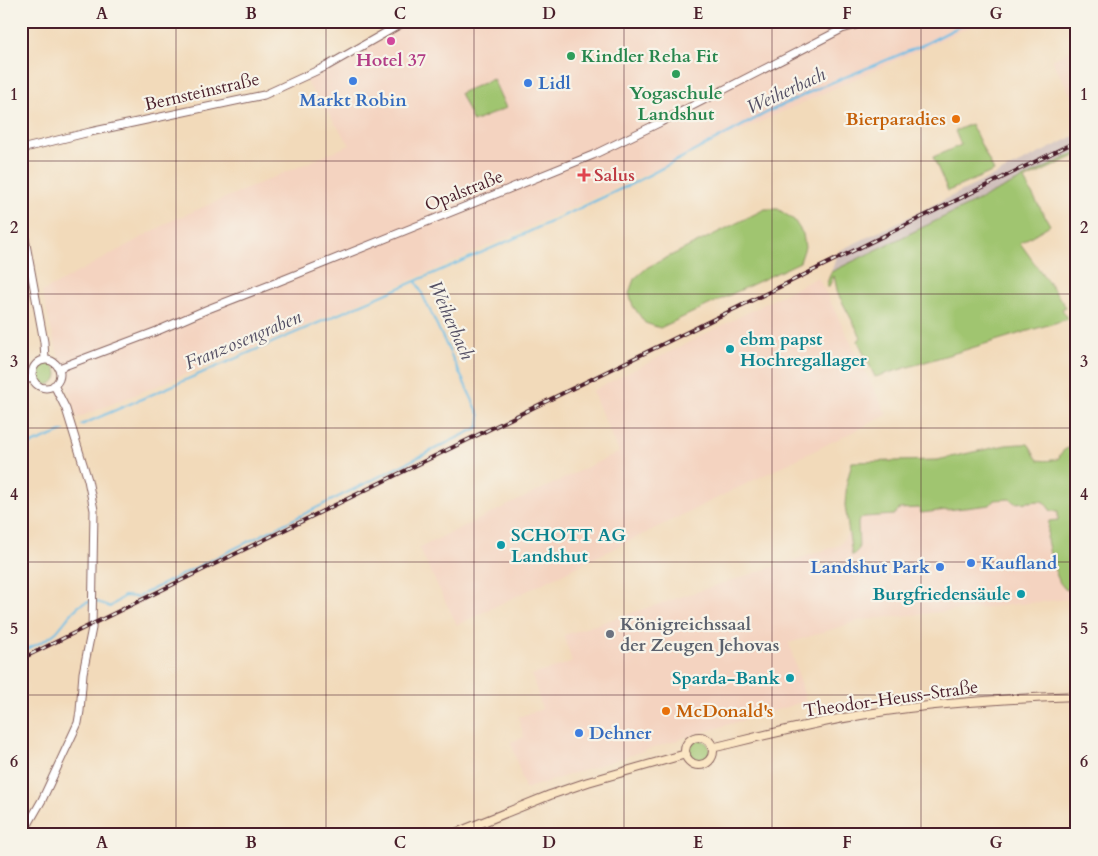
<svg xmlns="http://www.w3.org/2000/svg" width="1098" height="856" font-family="Cardo,serif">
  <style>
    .built { fill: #f4d3c0 }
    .industrial { fill: #d0c0bc }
    .green { fill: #a0c56f; stroke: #75724d }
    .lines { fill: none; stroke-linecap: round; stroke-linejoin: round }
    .stream { stroke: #69bde6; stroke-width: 2 }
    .tertiary-casing { stroke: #85605d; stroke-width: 9 }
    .secondary-casing { stroke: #85605d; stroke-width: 10 }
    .tertiary { stroke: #fff; stroke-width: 7 }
    .secondary { stroke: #fbe6c4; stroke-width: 8 }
    .rail-casing { stroke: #4a1f2b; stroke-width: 4 }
    .rail { stroke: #f7f3e8; stroke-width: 2; stroke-dasharray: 5.5; stroke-linecap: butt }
    .grid { fill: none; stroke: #4a1f2b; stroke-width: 1; stroke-opacity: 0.55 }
    .hotel-dot { fill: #d1479c; stroke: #f7f3e8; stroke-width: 2 }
    .leisure-dot { fill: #2e9e5b; stroke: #f7f3e8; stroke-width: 2 }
    .shop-dot { fill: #3f7fe0; stroke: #f7f3e8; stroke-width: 2 }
    .food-dot { fill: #e8710a; stroke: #f7f3e8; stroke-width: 2 }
    .health-dot { fill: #e0444e; stroke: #f7f3e8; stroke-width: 2 }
    .culture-dot { fill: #0f9aa8; stroke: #f7f3e8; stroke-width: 2 }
    .worship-dot { fill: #6b7280; stroke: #f7f3e8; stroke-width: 2 }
    .labels { text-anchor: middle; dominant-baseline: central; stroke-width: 4.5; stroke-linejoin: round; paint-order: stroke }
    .leisure-label { font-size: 18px; font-weight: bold; fill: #27864d; stroke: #f7f3e8; text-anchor: start }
    .hotel-label { font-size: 18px; font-weight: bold; fill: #b23c85; stroke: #f7f3e8 }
    .shop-label { font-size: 18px; font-weight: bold; fill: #366cbe; stroke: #f7f3e8; text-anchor: start }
    .street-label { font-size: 18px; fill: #4a1f2b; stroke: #f7f3e8 }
    .food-label { font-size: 18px; font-weight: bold; fill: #c56008; stroke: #f7f3e8; text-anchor: end }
    .health-label { font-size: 18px; font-weight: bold; fill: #be3a42; stroke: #f7f3e8; text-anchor: start }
    .culture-label { font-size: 18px; font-weight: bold; fill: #0d838f; stroke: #f7f3e8; text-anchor: start }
    .worship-label { font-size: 18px; font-weight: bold; fill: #5b616d; stroke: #f7f3e8; text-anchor: start }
    .water-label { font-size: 19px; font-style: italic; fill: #534e63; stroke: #f7f3e8 }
    .neatline { fill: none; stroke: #4a1f2b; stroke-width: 2 }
    .grid-label { font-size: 16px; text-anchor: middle; font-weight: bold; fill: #4a1f2b }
  </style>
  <rect width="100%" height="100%" fill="#f7f3e8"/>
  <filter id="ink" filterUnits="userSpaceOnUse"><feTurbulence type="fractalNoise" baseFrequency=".02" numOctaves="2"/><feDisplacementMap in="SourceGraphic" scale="10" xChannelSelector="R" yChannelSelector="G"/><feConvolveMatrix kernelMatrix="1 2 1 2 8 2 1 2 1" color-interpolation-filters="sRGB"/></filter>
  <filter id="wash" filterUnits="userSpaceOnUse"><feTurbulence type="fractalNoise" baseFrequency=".0096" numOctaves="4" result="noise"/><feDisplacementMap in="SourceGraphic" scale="20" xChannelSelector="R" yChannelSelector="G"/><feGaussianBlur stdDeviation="1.12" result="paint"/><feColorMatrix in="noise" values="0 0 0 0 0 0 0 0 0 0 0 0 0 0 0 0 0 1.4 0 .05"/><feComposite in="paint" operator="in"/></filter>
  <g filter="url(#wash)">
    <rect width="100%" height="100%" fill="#f2daba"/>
    <path class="built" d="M411,21H983L434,270L276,338L77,418L58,355L42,292L173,220L350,145L305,80Z
      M1077,48V107L1052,60Z
      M818,277L887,415L457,625L419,548L619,452L592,391Z
      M1048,497L1064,508L1068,599L861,620L789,643L806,701L681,739L525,789L511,742L524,737L518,717L542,709L532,675L572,662L564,635L840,545L862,512Z"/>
    <path class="industrial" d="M1077,135V152L831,272L839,251Z"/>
    <path class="green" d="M493,79L506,108L473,122L460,93Z
      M971,124L994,171L948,191L933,157L961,145L955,131Z
      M1077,152V155L1024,180L1050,225L1020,243L1066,307L1062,309L1068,319L875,377L858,341L861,337L838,294L834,276L828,288L826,286L831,272Z
      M765,209H778L794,220L803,234L805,247L800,262L660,328L645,323L633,306L629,293L634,279L648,267Z
      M35 374a11 11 0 1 1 22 0a11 11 0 1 1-22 0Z
      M1020,444H1028C1033,449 1033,455 1038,460C1044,461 1053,461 1059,458C1061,449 1068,448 1077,446V594L1065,589L1060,583L1057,576L1051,559L1047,540L1049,521L1058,520V511H1051L1044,502L1040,501L1015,503L1010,499L994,500L990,505L921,513L919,508L899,509L894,515L864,517L859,520L858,523L859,549L852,556L845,505L847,482L852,462L937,460L1006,445Z
      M688 751a11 11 0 1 1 22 0a11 11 0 1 1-22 0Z"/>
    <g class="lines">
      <path class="stream" d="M81,425L520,236L636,182L768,112L821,87L923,45L970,21
        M21,448L64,431
        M21,652C33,646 46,641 55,633C58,631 60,627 63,624C77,605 86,594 110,607L124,596L137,597L479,427L480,416L416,281"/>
    </g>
  </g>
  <g filter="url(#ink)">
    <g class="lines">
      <g class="tertiary-casing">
        <path id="tertiary" d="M21,149L90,132L264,95L327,66L406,21
          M21,217L44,342L45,360
          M32 374a14 14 0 1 1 28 0a14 14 0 1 1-28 0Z
          M59,368L157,331L208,309L270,285L593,155L661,122L842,29L871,21
          M21,382L33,377
          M22,835L42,800L78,723L80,711L83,673L92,628L94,510L88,480L66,409L54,385"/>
      </g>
      <g class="secondary-casing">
        <path id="secondary" d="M685 751a14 14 0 1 1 28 0a14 14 0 1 1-28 0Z
          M712,748C761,736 811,723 861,715C932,703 1005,699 1077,696
          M451,835L550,795L588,782L686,754"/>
      </g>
      <use href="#tertiary" class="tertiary"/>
      <use href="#secondary" class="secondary"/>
      <g class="rail-casing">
        <path id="rail" d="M21,659L1077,141"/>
      </g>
      <use href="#rail" class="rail"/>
    </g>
  </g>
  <path class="grid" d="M176,21V835M326,21V835M474,21V835M624,21V835M772,21V835M921,21V835M21,161H1077M21,294H1077M21,428H1077M21,562H1077M21,695H1077"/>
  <circle class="hotel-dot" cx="391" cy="41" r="5"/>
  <g class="leisure-dot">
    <circle cx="571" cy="56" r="5"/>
    <circle cx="676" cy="74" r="5"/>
  </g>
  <g class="shop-dot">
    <circle cx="353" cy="81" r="5"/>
    <circle cx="528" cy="83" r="5"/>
    <circle cx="971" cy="563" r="5"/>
    <circle cx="940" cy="567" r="5"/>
    <circle cx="579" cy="733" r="5"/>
  </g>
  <g class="food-dot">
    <circle cx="956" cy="119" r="5"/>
    <circle cx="666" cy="711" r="5"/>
  </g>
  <path class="health-dot" d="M581.5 167.5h5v5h5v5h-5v5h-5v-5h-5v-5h5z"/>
  <g class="culture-dot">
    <circle cx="730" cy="349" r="5"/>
    <circle cx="501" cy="545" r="5"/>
    <circle cx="1021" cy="594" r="5"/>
    <circle cx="790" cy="678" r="5"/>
  </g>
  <circle class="worship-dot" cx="610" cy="634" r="5"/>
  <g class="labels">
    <g class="leisure-label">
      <text x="581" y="56">Kindler Reha Fit</text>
      <text x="676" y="93" text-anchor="middle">Yogaschule<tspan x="676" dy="21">Landshut</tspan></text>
    </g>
    <g class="hotel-label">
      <text x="391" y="60">Hotel 37</text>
    </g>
    <g class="shop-label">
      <text x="538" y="83">Lidl</text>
      <text x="353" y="100" text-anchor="middle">Markt Robin</text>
      <text x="981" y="563">Kaufland</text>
      <text x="930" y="567" text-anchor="end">Landshut Park</text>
      <text x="589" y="733">Dehner</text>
    </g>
    <g class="street-label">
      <text transform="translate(202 92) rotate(-13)">Bernsteinstraße</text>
      <text transform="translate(464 191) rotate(-22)">Opalstraße</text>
      <text transform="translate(891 699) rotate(-8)">Theodor-Heuss-Straße</text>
    </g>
    <g class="food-label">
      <text x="946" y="119">Bierparadies</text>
      <text x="676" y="711" text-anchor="start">McDonald's</text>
    </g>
    <g class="health-label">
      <text x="594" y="175">Salus</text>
    </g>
    <g class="culture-label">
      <text x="740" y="339">ebm papst<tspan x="740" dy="21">Hochregallager</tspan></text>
      <text x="511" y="535">SCHOTT AG<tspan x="511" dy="21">Landshut</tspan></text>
      <text x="1011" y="594" text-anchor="end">Burgfriedensäule</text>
      <text x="780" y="678" text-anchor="end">Sparda-Bank</text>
    </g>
    <g class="worship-label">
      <text x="620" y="624">Königreichssaal<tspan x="620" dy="21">der Zeugen Jehovas</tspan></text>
    </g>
    <g class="water-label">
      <text transform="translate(786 91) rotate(-25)">Weiherbach</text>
      <text transform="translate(451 320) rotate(66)">Weiherbach</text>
      <text transform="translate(243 340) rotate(-23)">Franzosengraben</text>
    </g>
  </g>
  <rect width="1098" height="856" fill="none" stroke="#f7f3e8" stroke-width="55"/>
  <rect x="28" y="28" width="1042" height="800" class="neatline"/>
  <g class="grid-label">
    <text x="102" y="19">A</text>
    <text x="251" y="19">B</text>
    <text x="400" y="19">C</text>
    <text x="549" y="19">D</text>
    <text x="698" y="19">E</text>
    <text x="847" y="19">F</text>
    <text x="996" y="19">G</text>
    <text x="14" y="100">1</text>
    <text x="1084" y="100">1</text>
    <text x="14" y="233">2</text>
    <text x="1084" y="233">2</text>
    <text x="14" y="367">3</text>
    <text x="1084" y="367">3</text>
    <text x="14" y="500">4</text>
    <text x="1084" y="500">4</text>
    <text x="14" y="634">5</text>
    <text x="1084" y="634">5</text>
    <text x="14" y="767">6</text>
    <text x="1084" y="767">6</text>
    <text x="102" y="848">A</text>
    <text x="251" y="848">B</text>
    <text x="400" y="848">C</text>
    <text x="549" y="848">D</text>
    <text x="698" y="848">E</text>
    <text x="847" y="848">F</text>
    <text x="996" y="848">G</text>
  </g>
</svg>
